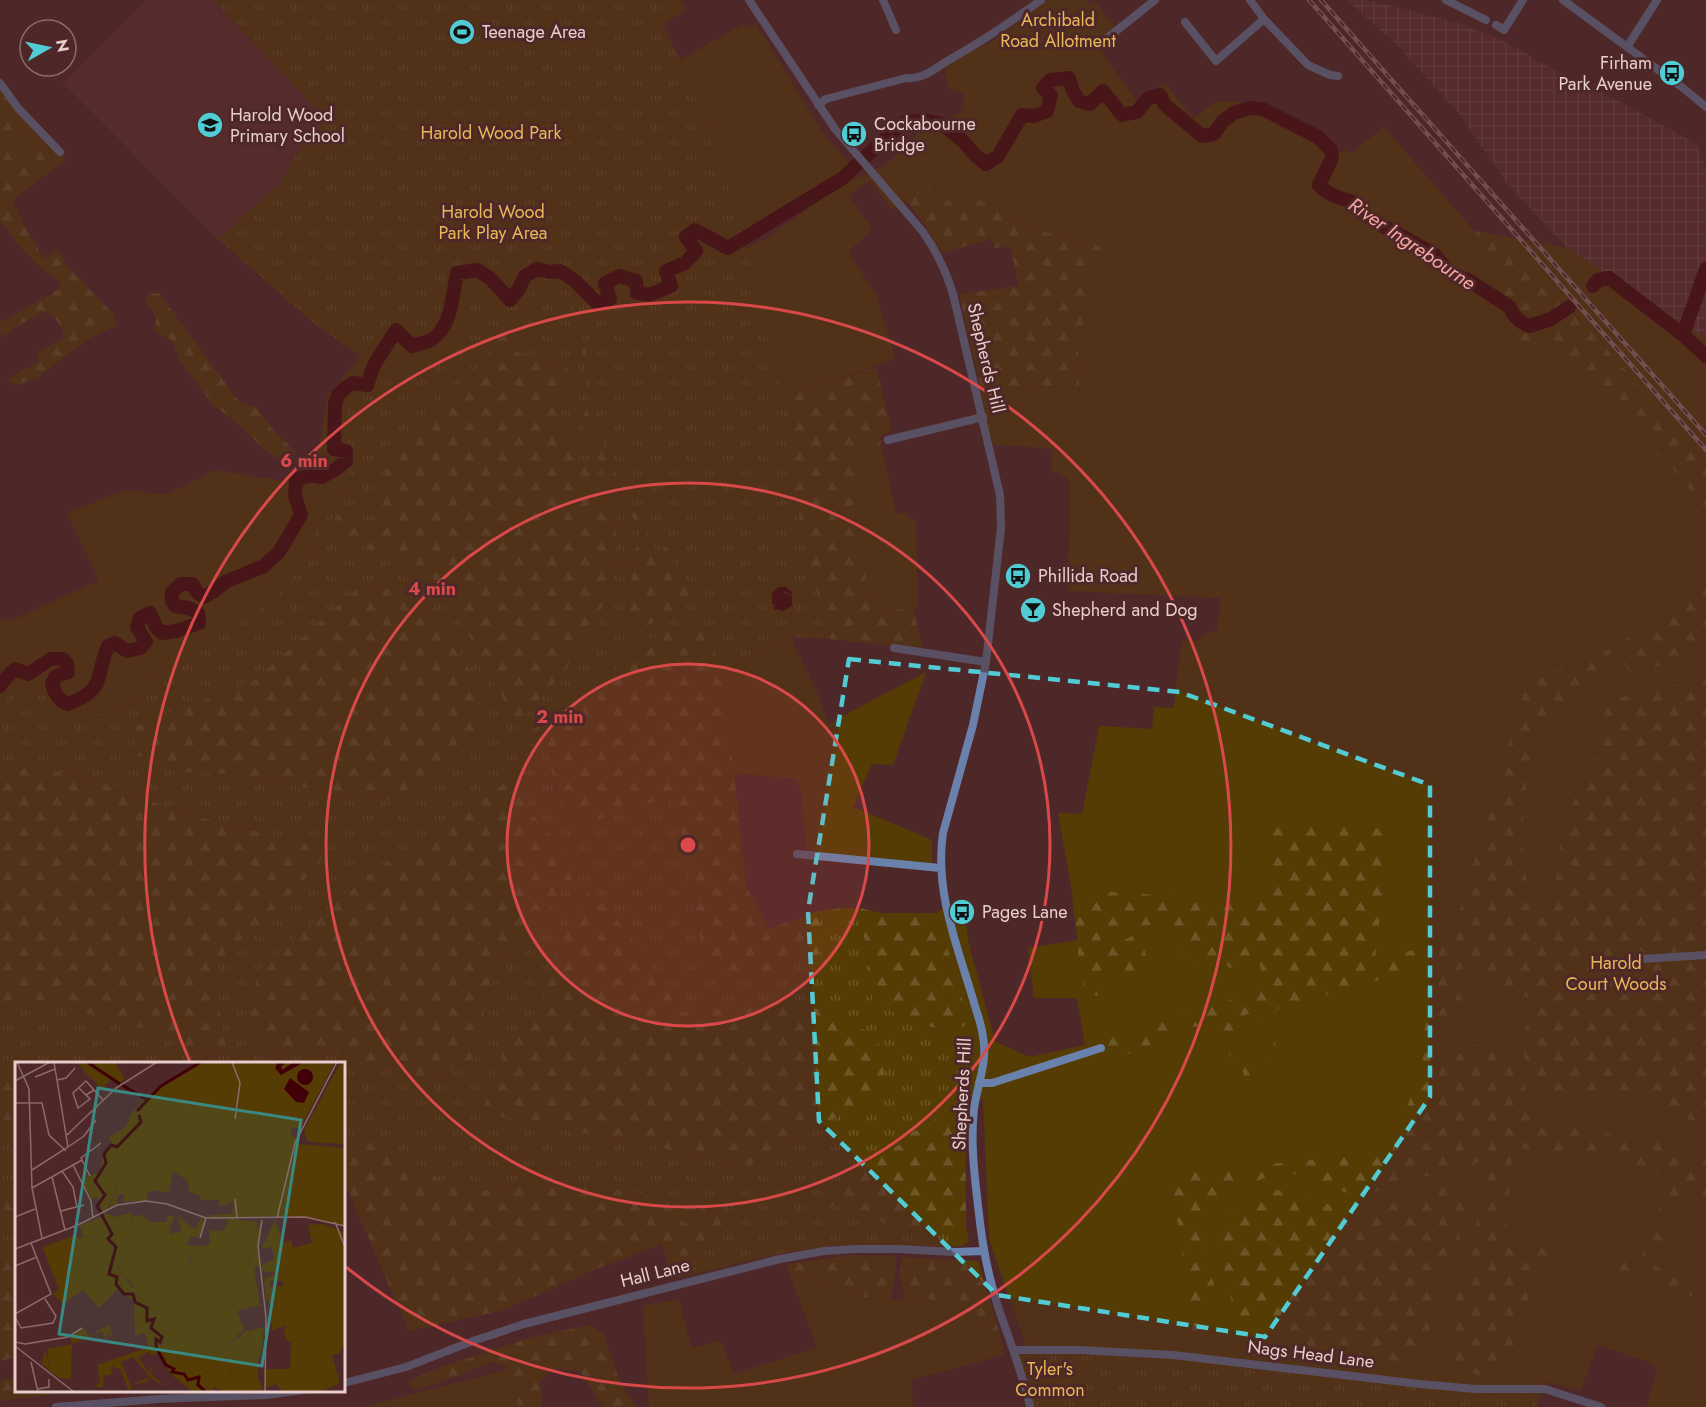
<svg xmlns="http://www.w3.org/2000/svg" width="1706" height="1407" font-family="Jost,sans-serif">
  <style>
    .built { fill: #5d302f }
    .industrial { fill: url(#industrial-grid) }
    .green { fill: #553c05 }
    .forest { fill: url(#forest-firs) }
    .park { fill: url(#park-tufts); fill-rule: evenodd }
    .water { fill: url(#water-ripples) }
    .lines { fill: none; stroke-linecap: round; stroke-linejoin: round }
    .river { stroke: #410008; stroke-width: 14 }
    .minor { stroke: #6981ab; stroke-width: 8 }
    .rail-casing { stroke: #9e7e7e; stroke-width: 4.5 }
    .rail { stroke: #4e2828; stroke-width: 2; stroke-dasharray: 7; stroke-linecap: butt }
    .marked { fill: none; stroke: #51ccd4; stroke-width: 4.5; stroke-dasharray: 12 8; stroke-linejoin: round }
    .ring { fill: none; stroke: #da4949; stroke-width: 3 }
    .labels { text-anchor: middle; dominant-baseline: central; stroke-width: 6; stroke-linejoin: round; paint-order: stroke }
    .park-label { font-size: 18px; fill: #eab758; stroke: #4e2828 }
    .poi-label { font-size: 18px; fill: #e8cecd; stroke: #4e2828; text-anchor: start }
    .street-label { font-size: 18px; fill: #e8cecd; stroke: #4e2828 }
    .water-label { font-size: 20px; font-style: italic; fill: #faa5a3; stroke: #4e2828 }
    .inset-river { fill: none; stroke: #410008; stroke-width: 3 }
    .inset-road { fill: none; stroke: #8c6a6a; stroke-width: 1.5 }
    .view { fill: #3a8881; fill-opacity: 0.15; stroke: #3a8881; stroke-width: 3 }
    .inset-edge { fill: none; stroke: #e8cecd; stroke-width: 3 }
    .centre { fill: #da4949; stroke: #4e2828; stroke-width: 3 }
    .ring-label { font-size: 18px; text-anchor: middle; font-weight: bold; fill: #da4949; stroke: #4e2828; stroke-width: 6; stroke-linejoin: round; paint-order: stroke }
  </style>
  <defs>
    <pattern id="industrial-grid" width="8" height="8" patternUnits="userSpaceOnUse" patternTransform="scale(1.5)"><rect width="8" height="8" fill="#5d302f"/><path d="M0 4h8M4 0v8" fill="none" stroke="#744d4c"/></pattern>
    <pattern id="forest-firs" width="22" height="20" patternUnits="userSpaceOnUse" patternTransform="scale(1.5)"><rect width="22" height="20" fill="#553c05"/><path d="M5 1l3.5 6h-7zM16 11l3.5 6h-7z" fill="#6d5728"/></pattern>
    <pattern id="park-tufts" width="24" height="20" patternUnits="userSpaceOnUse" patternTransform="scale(1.5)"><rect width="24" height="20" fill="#553c05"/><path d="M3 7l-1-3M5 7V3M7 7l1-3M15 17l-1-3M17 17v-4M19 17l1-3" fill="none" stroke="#6d5728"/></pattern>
    <pattern id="water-ripples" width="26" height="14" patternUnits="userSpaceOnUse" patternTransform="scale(1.5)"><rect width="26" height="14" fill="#410008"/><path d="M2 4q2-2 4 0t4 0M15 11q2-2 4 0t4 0" fill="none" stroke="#5c242b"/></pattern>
  </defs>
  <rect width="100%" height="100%" fill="#4e2828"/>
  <path class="built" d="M146,0H213L321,114L280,183L218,239L63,83Z"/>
  <path class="industrial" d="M1347,0H1368L1458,23L1504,41L1586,88L1589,85L1697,144L1702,160L1706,165V339L1567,248L1508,185L1461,116L1397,45Z"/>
  <path class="green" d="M1048,0H1087L1090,5L1095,1L1115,27L1095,43L1138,103L1165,83L1193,119L1216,101L1265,103L1323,138L1333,146L1338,154L1346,149L1350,154L1384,127L1474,231L1567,248L1706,339V1407H1646L1657,1371L1653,1364L1597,1345L1581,1391L1547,1382L1537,1401L1413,1383L1032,1364L989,1239L983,1099L965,1095L970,1079L975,1049L937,913L962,897L969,944L995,1041L1029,1057L1085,1045L1077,998H1034L1028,948L1078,940L1075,908L1058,813L1082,814L1099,726L1152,729L1154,707L1174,708L1177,674L1182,641L1200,640L1203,634L1217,631L1221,598L1068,591L1070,480L1051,470L1053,449L989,444L976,390L1079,387L1078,346L1100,246L1026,227L998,207L959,206L922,185L907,201L892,209L870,180L848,196L872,229L848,252L877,296L895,359L783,397L768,325L746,249L770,236L790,222L836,188L887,164L902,150L923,128L938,127L964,109L963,93L948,87L944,64L960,54L987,45Z
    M743,24L747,29L756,24L825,136L854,168L843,178L744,238L733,196L720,169L708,127L693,87L680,60Z
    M17,128L37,146L17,165L0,142V137L5,132Z
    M542,257V278L544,283L510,307L484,301L467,332L458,345L437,364L410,376L394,374L372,391L359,395L346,442L351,456L347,465L350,481L332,501L300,566L289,583L249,617L156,667L141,696L107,712L55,722L38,685L7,697L0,714V621L15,619L99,580L67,513L126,490L167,495L215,470L283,481L302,471L318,451L328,395L361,356L380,360L397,337L459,287L449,286L450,273C474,258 478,270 501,277L518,267Z
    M881,444L896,514L907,512L908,519L916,518L918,603L892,612L872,615L854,504L858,458L866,450Z
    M790,637L818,694L828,724L926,672L893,765L872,764L853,807L932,840V868L807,855L802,795L797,779L734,773L723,672L769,646Z
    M790,1276L812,1277L864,1297L904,1301L925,1297L968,1313L1002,1341L1003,1355L912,1380L913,1407H649L643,1306L679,1299L691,1348L721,1341L734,1374L817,1347Z
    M506,1370L519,1407H364Z"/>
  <path class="forest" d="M0,83L66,160L12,200L30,236L45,259L57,249L69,268L114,315L117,325L87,340L38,377L15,386L7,380L37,362V353L65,338C62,326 56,318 46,311L12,329L1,338L0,322L50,295L61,287L59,280L44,270L27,255L0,221V142L17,164L37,146L17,128L5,132L0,137Z
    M922,185L958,206L965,196L998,207L1026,227L1101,246L1078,346L1079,387L981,389L959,294L1019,286L1010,246L995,248L991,239L942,253L930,232L907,201Z
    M1474,231L1508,238L1706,461V517L1684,481L1635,431L1578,368L1561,345L1527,347L1511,326L1504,288L1492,261Z
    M567,285L576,287L617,456L678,566L703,619L723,672L746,886L769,929L818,911L824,952L756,975L705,966L676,806L671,800L586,825C557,806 552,775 545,744L534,741L523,746L521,738L528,731L541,725L552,723L581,695L631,635L622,628L630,590L634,551L640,542L624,498L600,465L581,422L589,402L583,357L572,317Z
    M159,293L239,402L256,407L274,431L296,452L291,461L286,464L261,447L239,424L214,406L181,362L171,340L155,332L156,317L145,301L150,294Z
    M510,328L517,329L519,335L513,342L511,348L533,359L557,364L567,368C574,385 567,389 562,405C559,416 562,425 565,435L616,517L617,543L609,584L596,627L565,671L517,725L460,619L443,590L436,581L365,548L331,527L337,514L371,525L395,440L492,355L495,342L500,331Z
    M876,367L892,432L883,434L880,438L881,444L866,450L858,458L854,504L872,615L892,612L918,603L914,611L922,649L830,639L832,618L818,598L793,490L783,397Z
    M1706,575V640L1687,656L1632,676L1624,663V654L1620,648L1605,657L1595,667L1601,678C1593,699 1573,703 1557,717C1551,722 1536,742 1534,750C1523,781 1517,867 1532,895C1536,901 1542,908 1546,913L1553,909V902L1561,835L1579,788L1598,752L1606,706L1621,697L1653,692L1688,681L1706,668V1130L1659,1102L1610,1093L1547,1099L1535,1086L1521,1048L1532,1001L1519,991H1495L1469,966L1454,973L1452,984C1461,996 1470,1007 1463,1022L1450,1024L1439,1029L1437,1047L1461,1054L1475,1044L1495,1051H1509L1525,1086L1532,1120L1545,1123L1569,1122L1601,1132L1627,1139L1658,1142L1681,1149L1706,1153V1201L1683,1194L1658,1254L1656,1266L1662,1271L1706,1290V1303L1638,1273L1611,1271L1603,1259C1617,1255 1625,1259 1640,1259L1662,1204L1668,1181C1642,1157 1549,1151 1512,1148L1511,1175L1507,1207L1506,1236L1525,1243L1538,1251L1548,1240H1557L1560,1251L1559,1257L1546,1263L1534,1273L1527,1286L1529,1302V1318L1519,1331L1517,1355L1502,1369L1499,1376L1488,1378L1473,1373L1455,1374L1448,1368L1451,1293L1471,1256L1481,1197L1488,1169L1496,1155L1470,1165L1448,1170L1370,1193L1350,1194L1297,1174L1267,1177L1232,1191L1213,1209L1205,1223V1246L1210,1273L1219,1298L1213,1305L1202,1307L1200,1313V1342L1196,1345L1187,1343L1185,1332L1188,1305L1180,1236L1171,1185L1176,1174L1392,1151L1423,1061L1421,1044L1428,1015L1432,993L1441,977L1440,967L1431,961L1416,966L1400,974L1277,1009L1270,1019L1268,1026L1263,1023L1259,1014H1248L1233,1020C1231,1039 1240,1053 1254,1065L1264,1063L1271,1055L1267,1041L1271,1038L1275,1042L1277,1059L1271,1068L1258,1071L1251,1082L1246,1083L1242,1068L1232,1058L1224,1046L1219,1026C1206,1026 1191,1025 1178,1031C1157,1040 1131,1058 1109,1057L1100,1042L1112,1035L1137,1031L1186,1015L1200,1004L1226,1001L1248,996L1256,986L1261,972L1260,965L1247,963L1230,968L1218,958L1200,963L1187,962L1177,941L1162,924L1139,926L1121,925L1105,930L1100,941C1112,947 1123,941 1134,935C1145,945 1146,953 1148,968L1137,976H1125L1115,966L1105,964L1099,973L1098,995L1092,996L1085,990L1078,964V941L1072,899L1110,892L1244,900L1273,899L1270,823L1390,829L1375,958L1379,960L1442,941L1453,934L1530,671L1558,670L1574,667L1619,644L1698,585Z
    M361,585L393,589L430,602L478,684L483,719V745L388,800L328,793L250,776L184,772L135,756L132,727L256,679Z
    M28,765L101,781L177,811L330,850L290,896L219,1005L227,1051L193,1050L146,1029L23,1008L0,1005V788Z
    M515,775L533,815L574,860L580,870L534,926L497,968L471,1060L430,1082L347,1055L259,1048L249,1009L259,971L361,880Z
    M590,888L632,937L681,1012L797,1000L876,1035L884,1063V1094L801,1134L751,1166L481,1113L503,1050L541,1011L558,939Z
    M860,908L880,913H937L969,1022L952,1035L873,1004Z
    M0,1052L16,1080V1158L0,1131Z
    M965,1095L966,1226L952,1233L901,1231L861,1212L832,1206L827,1197L846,1175L902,1143L909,1132L922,1129Z
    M344,1136L380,1142L463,1193L563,1179L646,1195L676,1199L679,1213L691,1221L701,1208L715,1209L723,1217L724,1226L673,1279L662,1244L591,1271L504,1310L409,1331L344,1182Z
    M1454,1186L1464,1192L1466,1202L1459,1228L1460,1243L1436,1289L1430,1324V1343L1414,1366L1404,1370L1310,1358L1297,1350L1279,1324L1241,1316L1232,1303L1217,1233L1225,1217L1242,1201L1275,1190L1307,1195L1334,1207L1366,1213L1436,1187Z
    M15,1187H16V1219C7,1212 0,1209 0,1197L6,1191Z
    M0,1244L16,1247V1357L0,1361Z
    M852,1255L896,1256L895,1279L890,1300L864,1297L812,1277L790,1276L787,1264Z
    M902,1257L978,1261L1002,1341L968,1313L925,1297L905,1301L900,1276Z
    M590,1325L604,1335L620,1382L637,1407H603L580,1371L552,1369L540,1381L542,1407H519L506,1370L508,1367L491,1362L444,1381L414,1390L408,1381L441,1367L535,1336Z
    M16,1377V1390L56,1391L51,1395L0,1401V1381Z"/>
  <path class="park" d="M213,0H680L686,11L663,24L693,87L708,127L720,169L733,196L768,325L783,397L793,490L818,598L832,617L830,639L790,637L769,646L723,672L702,619L635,645L616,669L581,695L552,723L541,725L528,731L521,738L523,746L540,740C551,749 549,770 554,784C560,799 572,816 586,825C614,815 641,801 671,800L676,806L705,966L756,975L823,952L818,911L843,908H860L873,1004L952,1035L969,1022L975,1049L970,1079L965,1095L922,1130L909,1132L902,1143L846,1175L827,1197L832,1206L861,1212L901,1231L952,1233L966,1226L969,1241L962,1246H831L787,1252L673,1279L724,1226L723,1217L715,1209L701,1208L691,1221L684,1224L679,1213L676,1199L646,1195L563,1179L463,1193L380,1142L344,1136V1064H16V1080L0,1052V1005L70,1010L146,1029L193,1050L227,1051L219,1005L217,961L290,896L330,850L177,811L101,781L28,765L0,788V714L7,697L39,684L56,722L107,712L141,696L156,667L197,641L249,617L289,583L300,566L332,501L350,481L347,465L351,456L346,442L349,406L359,395L372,391L394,374L410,376L437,364L458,345L467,332V308L484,301L510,307L543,283L542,278V257L518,267L501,277C478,270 474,258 450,273L449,286L459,287L450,325L433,343L412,349L397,337L380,360L361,356L317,326L218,239L280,183L321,114ZM569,290L578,316L598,403L595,420L609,461L657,551L666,546L693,600L631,635L622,628L630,590L634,551L640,542V534L624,498L600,465L581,422L589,402L583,357L572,317ZM510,328L517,329L519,335L513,342L511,348L533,359L557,364L567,368C574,385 567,389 562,406C559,416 562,424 565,435L616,517L617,543L609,584L596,627L565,671L517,725L460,619L443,590L436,581L410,563L365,548L331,527L337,514L371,525L395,440L492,355L495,342L501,331ZM361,585L393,589L430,602L478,684L483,719V745L388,800L328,793L250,776L184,772L136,755L133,727L256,679ZM515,776L533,815L574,860L579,870L534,926L497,969L471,1060L430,1082L347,1055L259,1048L249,1009L259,971L361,880ZM590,889L632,937L681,1012L797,1000L876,1035L884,1063V1094L801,1134L751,1166L482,1113L503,1051L541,1011L558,939Z
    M0,1131L16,1158V1187L6,1191L0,1197Z
    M0,1204L2,1208L16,1219V1247L0,1244Z
    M1014,1350L1266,1369L1413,1383L1537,1401V1407H1027Z"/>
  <path class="water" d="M778,587H786L792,592V606L783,611L774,609L772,601V593Z"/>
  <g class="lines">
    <path class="river" d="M1593,286L1598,280L1609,278L1683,335L1706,356
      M1683,335L1706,269
      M0,686L2,682L15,669L28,674L51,659H63L67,664L68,672L56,676L52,684C55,694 58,700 68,704C107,689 94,679 108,646L115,643L127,651L140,648L146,642L137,627L140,618L150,613L156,627L162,633L176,631L199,623L198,613L189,608L175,606L172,601V592L181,584H192L198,593L204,597L214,591L225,582L264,566L279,552L301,515L295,496L296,480L311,475L322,477L336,469L346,461V451L334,449L335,404L338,395L345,388L353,383L367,385L374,365L396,330L412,346C418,344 425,343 431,340C452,327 452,296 457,273L477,270L490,278L510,300L518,290L525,276L537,269L549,272L560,271L575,281L597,303L610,299L605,283L620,276L636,281L637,293L649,295L671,286L666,271L685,263L696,251L686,237L695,230L728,248L843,178L881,142L905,122L925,120L942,124L964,142L974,154L986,164L998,156L1022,115L1034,116L1047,111L1051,95L1043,88L1050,80L1069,78L1072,89L1079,101L1090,104L1103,91L1122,115L1137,112L1148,98L1160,95L1165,105L1202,136L1214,134L1223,121L1234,113L1249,108L1263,109L1318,137L1331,150L1332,158L1319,185C1329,196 1343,199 1357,203L1362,213L1374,221L1434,254L1448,271L1456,276L1468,280L1510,307C1514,318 1519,322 1530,326L1551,319L1569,307"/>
    <path class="minor" d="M749,0L835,129L923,232C937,252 946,271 953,294L1000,495L1001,528L986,662L973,725L943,833C934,893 959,950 975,1006C978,1016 982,1027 983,1037C988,1062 977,1085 974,1109C970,1143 975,1180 979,1214C983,1252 991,1289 1004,1324C1014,1352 1024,1379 1030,1407
      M883,0L896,30
      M1250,0L1264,19L1308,65L1330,75L1338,76
      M1446,0L1486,20
      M1563,0L1683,88L1706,107
      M1185,22L1216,61L1264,19
      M1496,25L1504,30L1523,0
      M1101,43L1155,0
      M1627,47L1657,0
      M0,83L18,108L60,152
      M818,105L826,99L906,78C923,80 935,68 949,60C981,42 1011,22 1041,0
      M888,440L983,417
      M894,648L986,662
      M797,854L940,868
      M1641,959L1706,955
      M979,1083H992L1101,1048
      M1014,1350H1080L1173,1355L1420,1384L1476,1389H1545L1601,1407
      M344,1383L406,1367L473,1341L524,1324L780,1259L824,1251L855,1249H898L955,1252L983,1251
      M56,1407L158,1399L266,1395L303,1390"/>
    <g class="rail-casing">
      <path id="rail" d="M1309,0L1706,450
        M1321,0L1706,435"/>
    </g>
    <use href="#rail" class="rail"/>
  </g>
  <path d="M0 0H1706V1407H0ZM849,659L1180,692L1430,785V1097L1265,1337L997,1295L819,1121L808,911Z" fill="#4e2828" fill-opacity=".55" fill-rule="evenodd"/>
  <path class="marked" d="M849,659L1180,692L1430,785V1097L1265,1337L997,1295L819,1121L808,911Z"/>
  <circle cx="688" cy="845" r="181" fill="#da4949" fill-opacity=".12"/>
  <g class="ring">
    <circle cx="688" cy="845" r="181"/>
    <circle cx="688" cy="845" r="362"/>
    <path d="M190 1062A543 543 0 1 1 346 1267"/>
  </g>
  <defs>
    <g id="stadium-disc" transform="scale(1.35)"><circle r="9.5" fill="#51ccd4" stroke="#4e2828"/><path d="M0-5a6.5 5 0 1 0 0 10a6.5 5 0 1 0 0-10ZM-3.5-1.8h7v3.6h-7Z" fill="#111"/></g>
    <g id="bus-disc" transform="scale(1.35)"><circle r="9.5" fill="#51ccd4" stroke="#4e2828"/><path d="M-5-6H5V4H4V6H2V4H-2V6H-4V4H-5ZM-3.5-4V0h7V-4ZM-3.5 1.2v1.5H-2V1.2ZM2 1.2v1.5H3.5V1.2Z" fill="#111"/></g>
    <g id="school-disc" transform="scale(1.35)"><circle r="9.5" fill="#51ccd4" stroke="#4e2828"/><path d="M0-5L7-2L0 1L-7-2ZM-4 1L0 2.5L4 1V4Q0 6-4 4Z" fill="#111"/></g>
    <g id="bar-disc" transform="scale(1.35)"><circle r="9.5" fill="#51ccd4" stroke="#4e2828"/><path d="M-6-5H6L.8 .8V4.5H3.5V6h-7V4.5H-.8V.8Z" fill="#111"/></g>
  </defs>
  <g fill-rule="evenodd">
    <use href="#stadium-disc" x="462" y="32"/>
    <use href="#bus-disc" x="1672" y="73"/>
    <use href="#school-disc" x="210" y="125"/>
    <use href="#bus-disc" x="854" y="134"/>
    <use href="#bus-disc" x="1018" y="576"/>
    <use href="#bar-disc" x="1033" y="610"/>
    <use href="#bus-disc" x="962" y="912"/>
  </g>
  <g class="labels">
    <g class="park-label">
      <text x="1058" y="20">Archibald<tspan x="1058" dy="21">Road Allotment</tspan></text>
      <text x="491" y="133">Harold Wood Park</text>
      <text x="493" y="212">Harold Wood<tspan x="493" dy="21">Park Play Area</tspan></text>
      <text x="1616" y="963">Harold<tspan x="1616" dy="21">Court Woods</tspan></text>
      <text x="1050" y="1369">Tyler's<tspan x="1050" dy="21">Common</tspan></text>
    </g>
    <g class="poi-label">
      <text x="482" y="32">Teenage Area</text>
      <text x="1652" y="63" text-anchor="end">Firham<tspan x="1652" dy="21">Park Avenue</tspan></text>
      <text x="230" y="115">Harold Wood<tspan x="230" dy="21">Primary School</tspan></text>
      <text x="874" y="124">Cockabourne<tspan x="874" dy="21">Bridge</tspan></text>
      <text x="1038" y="576">Phillida Road</text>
      <text x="1052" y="610">Shepherd and Dog</text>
      <text x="982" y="912">Pages Lane</text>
    </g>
    <g class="street-label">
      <text transform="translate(986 358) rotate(77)">Shepherds Hill</text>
      <text transform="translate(962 1094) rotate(-87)">Shepherds Hill</text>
      <text transform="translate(655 1273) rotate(-14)">Hall Lane</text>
      <text transform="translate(1311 1354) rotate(7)">Nags Head Lane</text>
    </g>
    <g class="water-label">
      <text transform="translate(1412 244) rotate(34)">River Ingrebourne</text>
    </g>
  </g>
  <g transform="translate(15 1062)">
    <rect width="330" height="330" fill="#4e2828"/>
    <path d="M184,0H320L285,67L278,65L275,72L281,76V82L330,86L263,154L197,157L195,153L217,152L219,139L204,145V138H185L186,134L174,130L173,119L158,109L154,131L138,128L133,130L131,139L123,140L124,125L105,119L90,151L100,155L116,151L119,168L97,170L91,157L96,170L68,175L65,163L90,154L82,135L75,137L66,117L85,110L88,92L97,82L94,75L111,65L116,52L132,34ZM326,0L330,3V82L293,80L289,68ZM74,4L97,16L87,27L67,7ZM162,153L180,167L186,156L190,157L186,175H175L172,184L158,183L154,172L167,169ZM260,158L269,180L276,179L278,186L297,181L293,163L308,162L330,171V280L325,291L317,293L325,321L306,330H268L261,322L250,326L249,307H275L276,281L271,278L269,267L273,263L257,268L253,230L269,227L267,219L273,218V212L247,209V203L259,197L257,185L246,187ZM94,199L97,200L109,227L121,232L139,250L149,272L150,280L144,281L156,305L173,312L184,308L190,312L194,330H178L157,313L143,291L136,294L130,271L120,274L119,239L109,233L94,213Z" fill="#553c05"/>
    <path d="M205,0H251L258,11L260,25L269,31V44L279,55L277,60L272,53L262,69L263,64L252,58L244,80L256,83L260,75L277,87L274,94L245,83L244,121L265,131L240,129L242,97L217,86L219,117L226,115L223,112L229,117L220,120L219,137L216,115L212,112L203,131L205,134V130L210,128L208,134L213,137L198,138L203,109L192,107L195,90L214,95L212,84L176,66L174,53L165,37L152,40L126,61L111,65L113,60ZM181,26L177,35L183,56L211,70L187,68L176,55L179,52L174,35ZM256,26V39L241,76L230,78L228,88L224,83L218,84L223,74H238ZM249,88L273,99L270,114L260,124H250L245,120ZM105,119L125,125L123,139L108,140L109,132H103L102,142L94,145ZM127,153L136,160H152V153L159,154L155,167L119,168L117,154ZM224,158L243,160L237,179L233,177ZM213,169H222L229,190L215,228L186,207L205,197L206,180ZM194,175H200V192L175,193L176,206L164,213L149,196L99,195L124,193L158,183L189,184L195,182ZM136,195L148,200L160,214L135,225L128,236L103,205L110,198L117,200ZM237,195L244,204L239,205L245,243L222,249L229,267L213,284L231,269L249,265L246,292L238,285L241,280L234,273L229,283L190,310L186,307L192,297L212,285L203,286L217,243L227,232V217ZM183,208L195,222L208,228L210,234L201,258L190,256L168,215ZM262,211L286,212L289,225L302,223L303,218L306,224L290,227L289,233L307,234L315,244L327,237L330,225V274L328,242L293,256L291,239H280L282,230L278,225L283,223L280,219H255V225L268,224L269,227L253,230L252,244L249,217ZM154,218L163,219L168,234L156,269H152L148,250L137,233L141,223ZM174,243L194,263H201L188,298L178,305L167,302L155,285ZM94,262L99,279L93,270L91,280L87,269L57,282L55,274L69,266L74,274ZM134,285V290L123,295L133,310L143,301L135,311L151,326L135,315L132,320L116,323L135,315L118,295L106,300L117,327L114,329L105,306L100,307L97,303L96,313H89L88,325H79L85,320L82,303ZM30,287L35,307L56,306V317L44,316L27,302ZM226,291H239L241,313L224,326L218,322V314ZM212,298L218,306L215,313L222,330L208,329L198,315V306Z" fill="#553c05" fill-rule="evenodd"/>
    <path d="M63,0H100L110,17L103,22L74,4L67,7ZM281,82L330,86V164L299,156H262ZM214,155L224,158L236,180L245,160L244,204L235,196L227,232L217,243L203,286L213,285L192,297L186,307L190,310L214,294L234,273L242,281L238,285L246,292L243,296V315L248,328L222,330L216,326L213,322L218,306L212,298L198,306V315L210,330L199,325V330H194L188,322L189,312L184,308L176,313L161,310L152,302L145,286L149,272L139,250L121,232L111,231L97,200H94L93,211L101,214L105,225L84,246L68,228L48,242L38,232L44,227L28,186L33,183L62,173L63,176L109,168L155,167L158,183L150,185L163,213L176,206V193L200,192V175H194L195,168L209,169ZM213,169H222L229,190L215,227L186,207L206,197V179ZM136,195L148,200L160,213L138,222L128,236V230L117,225L103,205L110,198L117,200ZM183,208L195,222L208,228L210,234L201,258L190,256L168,215ZM154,218L162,219L168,234L156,269H152L148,250L137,233L141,223ZM174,244L188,262L201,263L188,298L178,305L167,302L155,285ZM239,291L241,313L224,326L218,322V314L226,292ZM57,282L56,306L35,307L32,287Z" fill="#553c05" fill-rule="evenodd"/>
    <path d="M263,0H273L266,4L267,8L279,0H289L266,13L260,6ZM282 15a8 8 0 1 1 16 0a8 8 0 1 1-16 0ZM275,16L294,30L289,41L281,40L269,27Z" fill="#410008"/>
    <path class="inset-river" d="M72,0L105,22M107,23L131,37M122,49L146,24L186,0M124,53L126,60L102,85L96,83L89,92L91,101L80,119L90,133L82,144L97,172L93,177L101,185L94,212L102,215L101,222L109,232H118L120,240L132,246V259L139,257L136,266L147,275L145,280L141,277V285L151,303L159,307L157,310L169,312L173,318L184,315L183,323L191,330"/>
    <path class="inset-road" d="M2,0L14,27L17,126L27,176M217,0L225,21L220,57M20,15L40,7M42,18L51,16L60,6M0,19L35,0M64,26L71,33L79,28M71,33L75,37L63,46L58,31L71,19L88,38M0,41H27L34,73L51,89M52,73L101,26L142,0M53,85L69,74L81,58M58,103L76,139L78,156M17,108L53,85L39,0M47,109L58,125L62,145M75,114L66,96L86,81M37,115L50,168M17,126L67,98M220,137L222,155M46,149L69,143M0,155L20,147M262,156L280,81L322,0M247,158L243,184L251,256L250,330M320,160L330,185M185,176L191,156M0,187L63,163L102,143L131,139L152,142L191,156L290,155L330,164M0,204L22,195M0,252L36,232L16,181M0,255L6,266L38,261L41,254L30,237M0,280L10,282L53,275L67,266M0,284L59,330M16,300L23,330M22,327L34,325V317"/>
    <path class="view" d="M83,26L286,58L247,304L44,272Z"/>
    <rect width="330" height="330" class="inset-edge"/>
  </g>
  <circle cx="688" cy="845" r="9" class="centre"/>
  <g class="ring-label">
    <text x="304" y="467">6 min</text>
    <text x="432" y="595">4 min</text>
    <text x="560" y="723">2 min</text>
  </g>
  <g transform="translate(48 48) rotate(81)"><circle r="28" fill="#4e2828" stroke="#8c6a6a" stroke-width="1.5"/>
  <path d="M0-4.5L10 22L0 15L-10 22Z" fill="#51ccd4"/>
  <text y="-9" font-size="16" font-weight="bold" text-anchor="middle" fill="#e8cecd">N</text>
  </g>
</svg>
